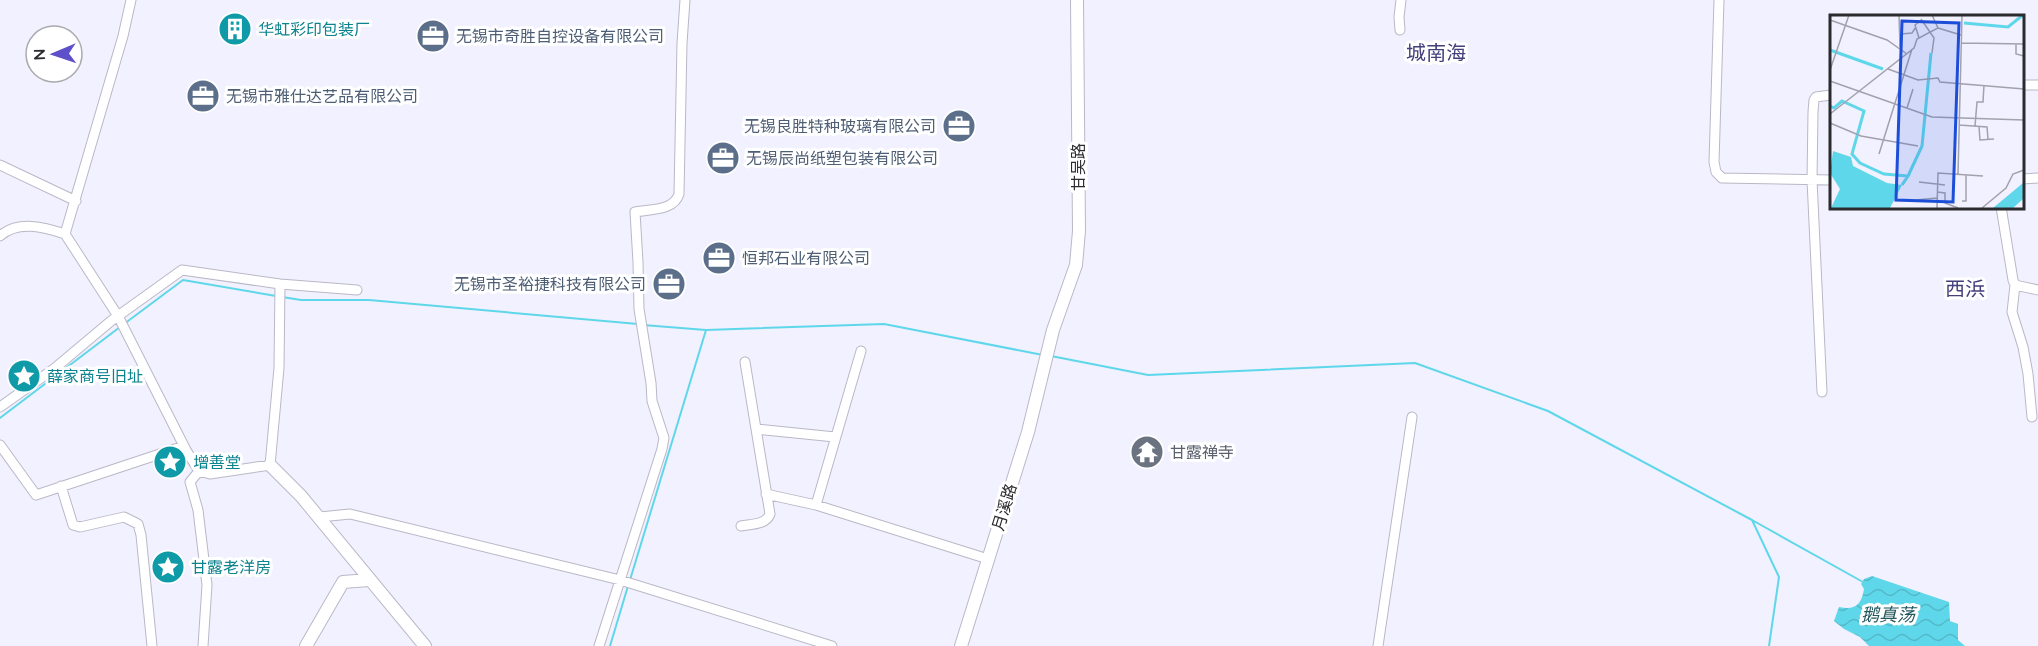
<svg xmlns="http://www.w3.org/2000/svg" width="2038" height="646" font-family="Quicksand,'Noto Sans SC',sans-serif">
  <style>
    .water { fill: url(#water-waves) }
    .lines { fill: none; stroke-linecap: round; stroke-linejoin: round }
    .stream { stroke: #5fd7ea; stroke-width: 2 }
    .street-casing { stroke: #bab8c6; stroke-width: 11 }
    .secondary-casing { stroke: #bab8c6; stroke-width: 14 }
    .street { stroke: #fff; stroke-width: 9 }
    .secondary { stroke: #fff; stroke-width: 12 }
    .labels { text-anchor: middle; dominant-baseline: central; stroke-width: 6; stroke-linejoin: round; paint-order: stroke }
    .culture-label { font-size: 16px; fill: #0d838f; stroke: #fff; text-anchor: start }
    .service-label { font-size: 16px; fill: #4e5e75; stroke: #fff; text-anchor: start }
    .street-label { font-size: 16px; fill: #2b2a2f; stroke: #fff }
    .worship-label { font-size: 16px; fill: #5b616d; stroke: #fff; text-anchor: start }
    .water-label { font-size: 18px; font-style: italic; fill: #24585f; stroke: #fff }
    .quarter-label { font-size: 20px; fill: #43407d; stroke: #fff }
    .inset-river { fill: none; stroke: #5fd7ea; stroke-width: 3 }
    .inset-road { fill: none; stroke: #a2a1ac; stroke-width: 1.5 }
    .view { fill: #1d4ed8; fill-opacity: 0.15; stroke: #1d4ed8; stroke-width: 3 }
    .inset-edge { fill: none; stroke: #2b2a2f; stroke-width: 3 }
  </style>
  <defs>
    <pattern id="water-waves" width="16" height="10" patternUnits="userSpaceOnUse" patternTransform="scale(1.5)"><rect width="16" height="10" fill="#5fd7ea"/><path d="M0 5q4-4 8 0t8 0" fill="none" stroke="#53b9c9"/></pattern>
  </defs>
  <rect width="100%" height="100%" fill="#f2f1ff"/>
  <path class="water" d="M1872,576L1949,602L1950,621L1958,624V640L1965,646H1869L1860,637L1844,629L1834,621L1839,607C1855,610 1861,606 1864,589L1861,584L1864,579Z"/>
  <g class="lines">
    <path class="stream" d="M282,297L301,300H369L638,324
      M124,324L183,280L276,296
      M643,325L706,330L884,324L1043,355
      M1051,356L1148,375L1415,363L1548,411L1752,520
      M0,418L120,327
      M630,580L706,330
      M610,646L628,586
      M1769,646L1779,577L1752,520L1863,582"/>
    <g class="street-casing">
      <path id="street" d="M1719,0L1714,162L1716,172L1722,178L1831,180
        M1400,30L1399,17L1401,0
        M2022,85H2038
        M0,165L76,201
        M2022,179L2038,178
        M2001,207L2013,280L2015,285L2012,312L2023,347L2028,374L2032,417
        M65,234L123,36L131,0
        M0,236C18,220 44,227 65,234L118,316L186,450L199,471L210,474L270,465L279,368L280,284
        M2015,285L2038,290
        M1822,392L1812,180L1813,112L1814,100L1816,97L1831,95
        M0,407L55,368L111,321L182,270L280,284L357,290
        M756,429L835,437
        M0,445L36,495L184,446
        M199,471L190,482L198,510L207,585L203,646
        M61,486L73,525L80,527L124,517L138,524L141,535L152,646
        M766,494L816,505L988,559
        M816,505L861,351
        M320,517L350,514L620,580L832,646
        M741,526C751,524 766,525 770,514L745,362
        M599,646L662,449L664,438L652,401L651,383L639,309L638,262L635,212C650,209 674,211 679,194L682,43L685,0
        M1378,646L1412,417"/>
    </g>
    <g class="secondary-casing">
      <path id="secondary" d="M270,465L301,496L425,646
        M306,646L343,582L369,580
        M961,646L1028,432L1053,330L1076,265L1079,231L1077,0"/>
    </g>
    <use href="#street" class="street"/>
    <use href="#secondary" class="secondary"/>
  </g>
  <defs>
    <g id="building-disc" transform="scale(1.725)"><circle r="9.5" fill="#0f9aa8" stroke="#fff"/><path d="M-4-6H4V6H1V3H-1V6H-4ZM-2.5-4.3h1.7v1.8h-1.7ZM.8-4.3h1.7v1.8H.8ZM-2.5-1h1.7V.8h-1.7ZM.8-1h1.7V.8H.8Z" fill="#fff"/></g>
    <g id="office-disc" transform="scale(1.725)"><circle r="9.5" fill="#5c6f8a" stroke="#fff"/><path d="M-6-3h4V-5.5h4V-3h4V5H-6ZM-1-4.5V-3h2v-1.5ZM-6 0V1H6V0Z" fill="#fff"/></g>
    <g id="sight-disc" transform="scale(1.725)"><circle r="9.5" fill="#0f9aa8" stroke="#fff"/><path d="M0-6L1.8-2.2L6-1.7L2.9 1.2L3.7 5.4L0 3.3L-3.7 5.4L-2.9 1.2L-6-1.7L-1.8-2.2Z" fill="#fff"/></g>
    <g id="temple-disc" transform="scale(1.725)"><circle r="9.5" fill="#6b7280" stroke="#fff"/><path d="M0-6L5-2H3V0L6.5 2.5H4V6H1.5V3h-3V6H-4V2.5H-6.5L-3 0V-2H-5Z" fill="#fff"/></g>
  </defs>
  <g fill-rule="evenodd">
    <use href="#building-disc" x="235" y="29"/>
    <use href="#office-disc" x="433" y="36"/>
    <use href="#office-disc" x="203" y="96"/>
    <use href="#office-disc" x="959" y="126"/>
    <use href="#office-disc" x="723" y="158"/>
    <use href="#office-disc" x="719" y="258"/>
    <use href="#office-disc" x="669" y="284"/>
    <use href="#sight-disc" x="24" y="376"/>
    <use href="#temple-disc" x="1147" y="452"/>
    <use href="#sight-disc" x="170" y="462"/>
    <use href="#sight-disc" x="168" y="567"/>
  </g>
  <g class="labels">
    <g class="culture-label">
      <text x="258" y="29">华虹彩印包装厂</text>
      <text x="47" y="376">薛家商号旧址</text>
      <text x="193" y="462">增善堂</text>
      <text x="191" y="567">甘露老洋房</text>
    </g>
    <g class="service-label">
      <text x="456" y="36">无锡市奇胜自控设备有限公司</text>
      <text x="226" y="96">无锡市雅仕达艺品有限公司</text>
      <text x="936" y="126" text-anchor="end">无锡良胜特种玻璃有限公司</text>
      <text x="746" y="158">无锡辰尚纸塑包装有限公司</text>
      <text x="742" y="258">恒邦石业有限公司</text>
      <text x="646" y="284" text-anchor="end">无锡市圣裕捷科技有限公司</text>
    </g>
    <g class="street-label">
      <text transform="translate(1078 167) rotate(-90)">甘吴路</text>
      <text transform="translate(1004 507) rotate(-73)">月溪路</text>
    </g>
    <g class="worship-label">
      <text x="1170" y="452">甘露禅寺</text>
    </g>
    <g class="water-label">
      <text x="1888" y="614">鹅真荡</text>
    </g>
    <g class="quarter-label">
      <text x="1436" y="52">城南海</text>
      <text x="1965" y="288">西浜</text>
    </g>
  </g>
  <g transform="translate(1830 15)">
    <rect width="194" height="194" fill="#f2f1ff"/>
    <path d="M3,136L21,142L23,151L57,168L72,170L60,193H1L10,174L0,158ZM193,168V184L183,193H163Z" fill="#5fd7ea"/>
    <path class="inset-river" d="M134,8L178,12L193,0M0,35L53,54M0,91L4,93L12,86L34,96L22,139L30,148L54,159L78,161L72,170M78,161L92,131L101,38"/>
    <path class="inset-road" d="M69,0L70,32M91,4L104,23L102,38M0,5L57,25L77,39M108,13L131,20M71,19L82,18L86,12M89,23L85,10L92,5M131,28L194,29M186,29V39L194,41M58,54L88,65L108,63L110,67L194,74M0,55L19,0M0,66L102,102L194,105M77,93L83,74M0,99L84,33L87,24L108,13L102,0M0,108L31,121L88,131M129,110L157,112L158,124M145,111L147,87H153L154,70M149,112L150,125L164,124M49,139L82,34M128,159L132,0M89,167L115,170M107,177L115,178V188L128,193M86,185L107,183M132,186H136V160M107,193L108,158L153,161M152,193L176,173L183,159L194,155"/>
    <path class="view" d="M72,6L129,8L123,187L66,185Z"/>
    <rect width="194" height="194" class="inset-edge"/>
  </g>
  <g transform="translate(54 54) rotate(268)"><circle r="28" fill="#ffffff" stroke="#aaaaac" stroke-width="1.5"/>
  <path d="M0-4.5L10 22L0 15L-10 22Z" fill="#5d50c9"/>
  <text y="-9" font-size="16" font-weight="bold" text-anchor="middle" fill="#2b2a2f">N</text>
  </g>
</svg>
